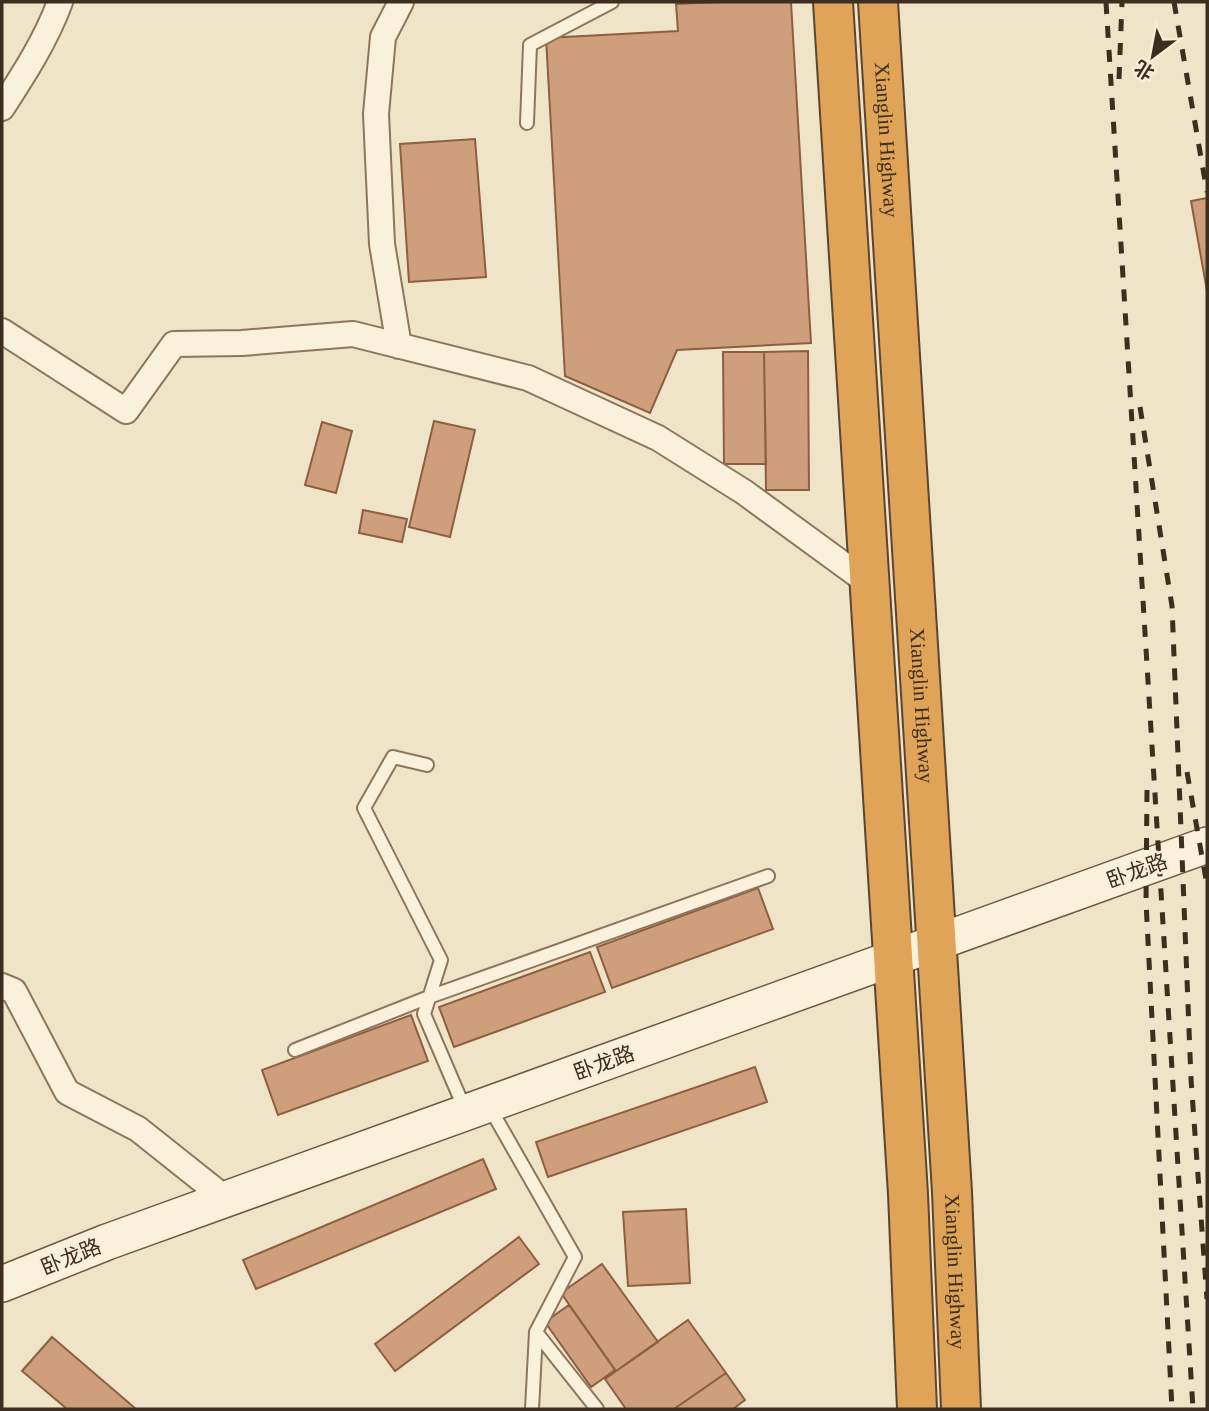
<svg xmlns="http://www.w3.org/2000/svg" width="1209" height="1411" font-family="'Times New Roman','Noto Sans SC',serif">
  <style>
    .building { fill: #cf9f7d; stroke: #8d5f41; stroke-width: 2 }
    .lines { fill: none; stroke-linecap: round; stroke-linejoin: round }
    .lane-casing { stroke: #8d765c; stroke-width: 16 }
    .street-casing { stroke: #8d765c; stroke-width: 28 }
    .secondary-casing { stroke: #6f573f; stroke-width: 38 }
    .highway-casing { stroke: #5b4430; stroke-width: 42 }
    .lane { stroke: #faf1dc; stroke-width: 12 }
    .street { stroke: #faf1dc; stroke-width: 24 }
    .secondary { stroke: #faf1dc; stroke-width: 35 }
    .highway { stroke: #e0a458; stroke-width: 38 }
    .rail { stroke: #3d2e20; stroke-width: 5; stroke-dasharray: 12 12; stroke-linecap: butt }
    .labels { text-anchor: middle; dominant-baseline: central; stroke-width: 5; stroke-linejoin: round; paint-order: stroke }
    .street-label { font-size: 21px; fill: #3d2e20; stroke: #f7eed8 }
  </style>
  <rect width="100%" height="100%" fill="#f0e4c8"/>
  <path class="building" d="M718,2H791L811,343L677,350L650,413L565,376L546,38L678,31L676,4Z
    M475,139L486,277L409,282L400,144Z
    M1207,198V291L1191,201Z
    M808,351L809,490H766L764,352Z
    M723,352H764L766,464H724Z
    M434,421L475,430L450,537L409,527Z
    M322,422L352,431L336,493L305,485Z
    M363,510L407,519L402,542L359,533Z
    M758,888L773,929L612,988L597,947Z
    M590,952L605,992L454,1047L439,1007Z
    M411,1015L428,1061L278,1115L262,1070Z
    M755,1067L767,1102L548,1177L536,1142Z
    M483,1159L496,1189L256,1289L243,1260Z
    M686,1209L690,1283L628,1286L623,1212Z
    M519,1237L539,1264L395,1371L375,1344Z
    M602,1264L658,1342L616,1371L561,1293Z
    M569,1305L615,1370L591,1387L545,1322Z
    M688,1320L726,1373L674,1409H626L605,1379Z
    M52,1337L136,1409H67L22,1371Z
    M726,1373L745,1400L733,1409H674Z"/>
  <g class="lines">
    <g class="lane-casing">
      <path id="lane" d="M527,123L530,45L612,2
        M427,765L393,757L364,808L441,960L424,1014L466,1112
        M295,1050L429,997L768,876
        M490,1108L575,1257L536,1332L532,1409
        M536,1332L597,1409"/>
    </g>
    <g class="street-casing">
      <path id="street" d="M2,108C24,74 46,40 60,2
        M2,331L126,411L174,344L242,343L353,334L528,378L658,438L744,492L870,584
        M399,346L382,244L376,114L383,37L401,2
        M2,986L14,991L67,1092L138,1129L226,1199"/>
    </g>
    <g class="secondary-casing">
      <path id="secondary" d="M2,1284L107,1242L1207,845"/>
    </g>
    <g class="highway-casing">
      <g id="highway">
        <path d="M833,2L908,1194L917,1409"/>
        <path id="s1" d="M878,2L952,1192L961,1409"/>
      </g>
    </g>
    <use href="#lane" class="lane"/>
    <use href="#street" class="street"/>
    <use href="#secondary" class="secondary"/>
    <use href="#highway" class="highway"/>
    <path class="rail" d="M1106,2L1193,1409
      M1174,2L1207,192
      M1119,79L1122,2
      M1140,407L1172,606L1191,1079L1207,1299
      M1187,772L1207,885
      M1147,790L1146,902L1172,1409"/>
  </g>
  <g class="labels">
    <g class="street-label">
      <text stroke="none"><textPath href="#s1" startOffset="138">Xianglin Highway</textPath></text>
      <text stroke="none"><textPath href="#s1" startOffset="705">Xianglin Highway</textPath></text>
      <text transform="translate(1137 871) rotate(-20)">卧龙路</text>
      <text transform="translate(604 1063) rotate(-20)">卧龙路</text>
      <text transform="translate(71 1257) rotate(-22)">卧龙路</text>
      <text stroke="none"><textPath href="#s1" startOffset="1272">Xianglin Highway</textPath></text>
    </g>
  </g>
  <rect width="1209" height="1411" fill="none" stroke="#3d2e20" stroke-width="7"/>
  <g transform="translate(1153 56) rotate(212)" stroke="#f7eed8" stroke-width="5" paint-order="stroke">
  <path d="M0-5L12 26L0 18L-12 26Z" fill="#3d2e20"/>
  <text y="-10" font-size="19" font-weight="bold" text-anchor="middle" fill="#3d2e20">北</text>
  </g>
</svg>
